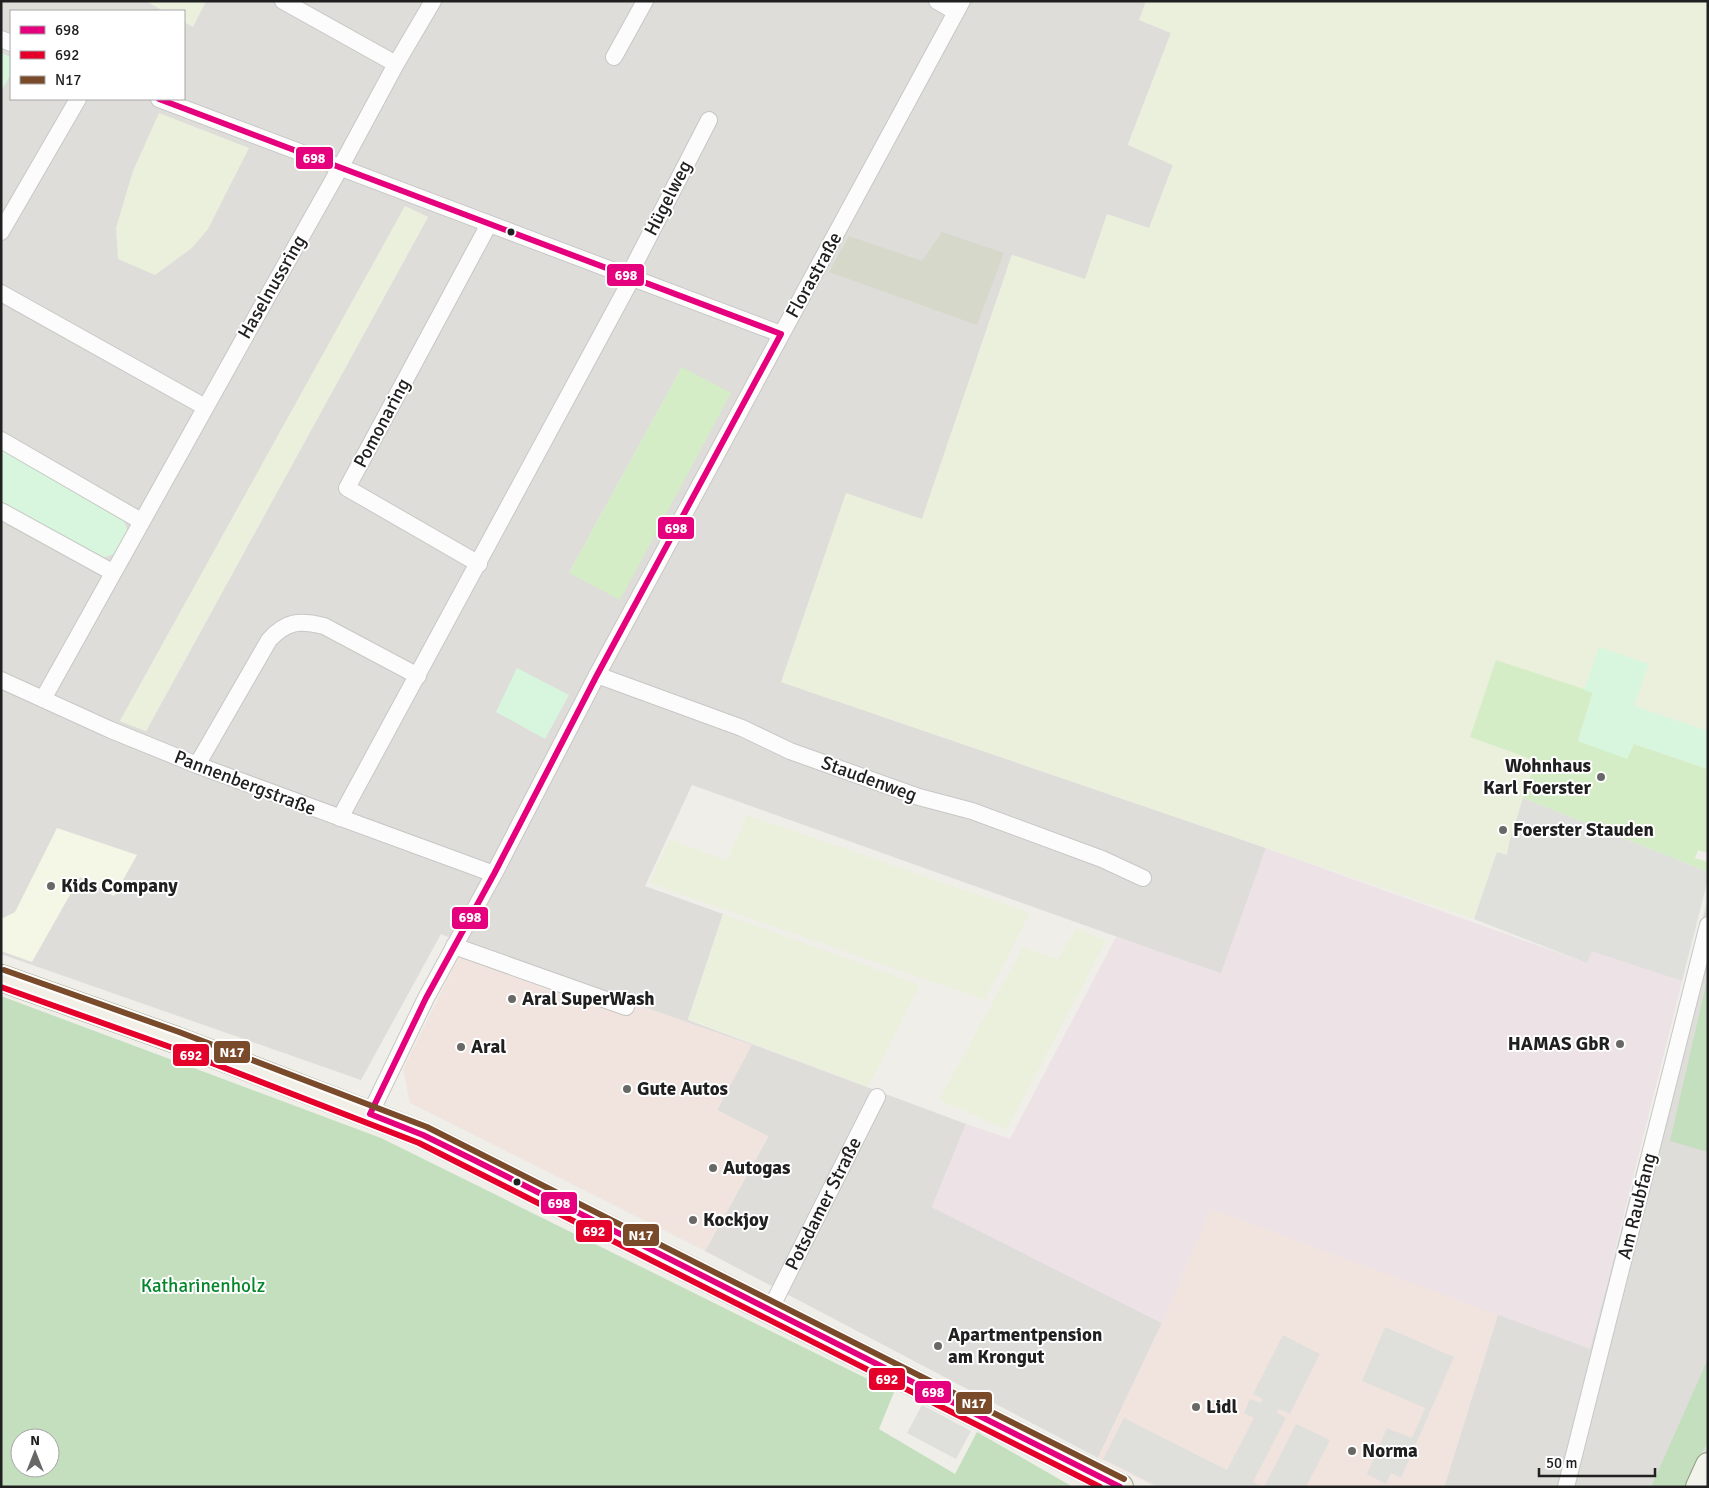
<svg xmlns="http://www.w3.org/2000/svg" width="1709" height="1488" font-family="Signika,sans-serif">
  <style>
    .residential { fill: #deddda; fill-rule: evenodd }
    .commercial { fill: #f1e4de }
    .industrial { fill: #ede2e6 }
    .education { fill: #f4f7e5 }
    .construction { fill: #d6d9ca }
    .farmland { fill: #ebf0dc }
    .grass { fill: #d4edc6 }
    .forest { fill: #c3dfbd; fill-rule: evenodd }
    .park { fill: #d7f6dd }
    .parking { fill: #dfdfdc }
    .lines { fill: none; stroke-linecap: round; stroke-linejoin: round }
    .street-casing { stroke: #c7c7c5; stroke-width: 18 }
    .secondary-casing { stroke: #939a7f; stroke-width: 26 }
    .primary-casing { stroke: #a6a285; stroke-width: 28 }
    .street { stroke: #fdfcfc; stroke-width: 16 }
    .secondary { stroke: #f2f4ec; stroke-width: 24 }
    .primary { stroke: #f2efe6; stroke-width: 26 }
    .bus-1-casing { stroke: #fff; stroke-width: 10 }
    .bus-2-casing { stroke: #fff; stroke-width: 10 }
    .bus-3-casing { stroke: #fff; stroke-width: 10 }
    .bus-1 { stroke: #e5007d; stroke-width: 6 }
    .bus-2 { stroke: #e4002b; stroke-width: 6 }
    .bus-3 { stroke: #7a4b2a; stroke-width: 6 }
    .bus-dot { fill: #202020; stroke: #fff; stroke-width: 2 }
    .poi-dot { fill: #686866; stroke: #fff; stroke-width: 2 }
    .labels { text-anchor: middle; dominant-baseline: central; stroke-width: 4; stroke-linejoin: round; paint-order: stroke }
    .street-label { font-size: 19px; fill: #202020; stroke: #fff }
    .poi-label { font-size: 19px; font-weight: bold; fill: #202020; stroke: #fff; text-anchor: start }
    .park-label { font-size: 19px; fill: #06872b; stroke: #fff }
    .line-badge { stroke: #fff; stroke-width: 2 }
    .badge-label { font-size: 14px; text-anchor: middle; font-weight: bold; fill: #fff }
  </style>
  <rect width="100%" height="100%" fill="#efeee9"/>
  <path class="residential" d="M1,1H146L164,11H11V99H184V22L193,26L206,1H1146L1140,20L1171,33L1128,144L1173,165L1149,229L1107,215L1085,280L1012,255L922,519L781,682L1266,848L1221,974L692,785L645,886L723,914L688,1020L966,1124L932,1207L1162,1323L1098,1458L705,1251L768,1137L717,1110L751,1045L465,944L441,934L361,1080L1,954ZM405,207L428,217L146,731L120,721ZM682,367L705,441L647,547L569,573Z
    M1708,898V1487H1444L1498,1314L1590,1348Z"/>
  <path class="commercial" d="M465,944L752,1045L717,1110L768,1136L705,1251L410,1103L403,1069Z
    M1211,1209L1498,1314L1444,1487H1156L1098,1458L1162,1323Z"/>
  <path class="industrial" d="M1266,848L1587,963L1592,950L1682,981L1590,1349L1211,1209L1162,1323L932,1207L966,1124L1010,1139L1116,937L1221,973Z"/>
  <path class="education" d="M57,828L137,855L114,896L80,877L32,962L1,951V919L15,912Z"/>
  <path class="construction" d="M942,232L1004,253L977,325L829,272L849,236L922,261Z"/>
  <path class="farmland" d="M146,1H206L193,27L184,22V11H164Z
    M1146,1H1708V731L1634,706L1649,664L1599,647L1584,690L1536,761L1509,843L1507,856L1497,853L1474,919L781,682L846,493L922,519L1012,255L1085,279L1107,214L1149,228L1173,165L1128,145L1171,33L1139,20Z
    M159,113L249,148L208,229L192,248L155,275L118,259L116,228L133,171Z
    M405,206L428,217L146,731L120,721Z
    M747,815L1030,913L985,1000L649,883L670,839L727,861Z
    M723,914L920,985L868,1087L688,1019Z
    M1076,928L1106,941L1007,1129L939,1100L1023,947L1058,960Z"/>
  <path class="grass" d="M682,367L731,393L620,600L569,573Z
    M1496,660L1593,692L1578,741L1634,744L1708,769V853L1698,850L1695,858L1708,862V872L1523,798L1536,761L1470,737Z"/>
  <path class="forest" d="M1708,976V1152L1670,1141Z
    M1,996L381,1138L894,1392L879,1429L955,1474L977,1432L1073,1487H1ZM20,1438H50V1468H20Z
    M1708,1359V1440L1688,1487H1651Z"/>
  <path class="park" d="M1,53L11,57V74L1,91Z
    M1,448L122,516L128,532L114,554L99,559L1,504Z
    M1599,647L1649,664L1634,706L1708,731V769L1634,744L1627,759L1578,741L1593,693L1584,690Z
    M517,668L569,695L545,739L496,712Z"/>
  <path class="parking" d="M1523,798L1708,872V879L1682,981L1592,951L1587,963L1474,919L1497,852L1507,855L1509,843Z
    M1385,1327L1454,1357L1401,1478L1391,1473L1386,1484L1367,1474L1387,1428L1412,1438L1425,1408L1362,1381Z
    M1283,1335L1320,1354L1290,1414L1279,1409L1276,1412L1286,1418L1253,1482L1261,1487H1159L1103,1459L1124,1418L1227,1470L1254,1418L1244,1413L1250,1399L1261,1403L1263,1399L1253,1394Z
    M922,1405L971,1431L956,1459L907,1433Z
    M1296,1424L1330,1440L1306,1487H1264Z"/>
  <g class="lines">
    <g class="street-casing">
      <g id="street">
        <path d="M283,1L396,64"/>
        <path d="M937,1L956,12"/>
        <path d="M1,39L11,43"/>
        <path d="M614,57L645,1"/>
        <path d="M159,99C366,177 573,256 781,334"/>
        <path d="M1,232L78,99"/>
        <path d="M628,277L709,120"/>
        <path d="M1,293L205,407"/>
        <path d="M1,440L141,521"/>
        <path d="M1,511L112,572"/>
        <path d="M479,564L347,488L489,224"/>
        <path d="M597,675L742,728L790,751L919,797L972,811L1102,859L1143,878"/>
        <path d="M1,680L111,730L197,765L494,874"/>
        <path d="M43,699L261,308L340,168L396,64L433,1"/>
        <path d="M197,765L269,640C286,621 299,620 324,626L418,676"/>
        <path d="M340,818L632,278"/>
        <path d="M454,946L626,1007"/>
        <path d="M370,1114L426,998L494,874L597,675L962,1"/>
        <path id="s1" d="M770,1310L877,1097"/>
        <path d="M1566,1487L1708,925"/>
      </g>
    </g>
    <g class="secondary-casing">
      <path id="secondary" d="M1698,1487L1708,1465"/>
    </g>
    <g class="primary-casing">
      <path id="primary" d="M1,978L176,1040L423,1135L1120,1487"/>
    </g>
    <use href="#street" class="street"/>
    <use href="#secondary" class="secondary"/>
    <use href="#primary" class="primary"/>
    <g class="bus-1-casing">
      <path id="bus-1" d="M159,99L781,334
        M370,1114L426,998L494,874L597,675L781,334
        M370,1114L423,1135L472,1159L1120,1487"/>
    </g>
    <g class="bus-2-casing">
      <path id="bus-2" d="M1,987L173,1048L419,1143L1100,1487"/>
    </g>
    <g class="bus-3-casing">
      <path id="bus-3" d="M4,970L179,1032L427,1127L1124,1479"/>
    </g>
    <use href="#bus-1" class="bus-1"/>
    <use href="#bus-2" class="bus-2"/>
    <use href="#bus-3" class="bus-3"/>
  </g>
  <g class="bus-dot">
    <circle cx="511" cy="232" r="4.5"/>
    <circle cx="517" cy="1182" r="4.5"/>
  </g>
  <g class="poi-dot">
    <circle cx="1601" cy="777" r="5"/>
    <circle cx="1503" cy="830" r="5"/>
    <circle cx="51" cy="886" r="5"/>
    <circle cx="512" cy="999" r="5"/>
    <circle cx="1620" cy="1044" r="5"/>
    <circle cx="461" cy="1047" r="5"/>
    <circle cx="627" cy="1089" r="5"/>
    <circle cx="713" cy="1168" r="5"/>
    <circle cx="693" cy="1220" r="5"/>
    <circle cx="938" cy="1346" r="5"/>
    <circle cx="1196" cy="1407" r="5"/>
    <circle cx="1352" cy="1451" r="5"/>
  </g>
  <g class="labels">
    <g class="street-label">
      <text transform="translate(668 198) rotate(-63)">Hügelweg</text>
      <text transform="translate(814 275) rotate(-61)">Florastraße</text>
      <text transform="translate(272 287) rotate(-60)">Haselnussring</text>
      <text transform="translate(382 423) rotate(-62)">Pomonaring</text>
      <text transform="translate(869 779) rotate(20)">Staudenweg</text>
      <text transform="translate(245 783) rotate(21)">Pannenbergstraße</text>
      <text stroke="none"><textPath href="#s1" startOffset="119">Potsdamer Straße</textPath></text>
      <text transform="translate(1637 1206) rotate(-76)">Am Raubfang</text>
    </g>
    <g class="poi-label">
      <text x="1591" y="766" text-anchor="end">Wohnhaus<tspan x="1591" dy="22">Karl Foerster</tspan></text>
      <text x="1513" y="830">Foerster Stauden</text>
      <text x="61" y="886">Kids Company</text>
      <text x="522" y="999">Aral SuperWash</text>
      <text x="1610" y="1044" text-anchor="end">HAMAS GbR</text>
      <text x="471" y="1047">Aral</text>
      <text x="637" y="1089">Gute Autos</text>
      <text x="723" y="1168">Autogas</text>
      <text x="703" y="1220">Kockjoy</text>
      <text x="948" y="1335">Apartmentpension<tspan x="948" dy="22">am Krongut</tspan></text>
      <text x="1206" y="1407">Lidl</text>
      <text x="1362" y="1451">Norma</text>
    </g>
    <g class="park-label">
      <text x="203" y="1286">Katharinenholz</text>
    </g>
  </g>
  <g class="line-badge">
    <rect x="295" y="146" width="39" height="24" rx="5" fill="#e5007d"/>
    <rect x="606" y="263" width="39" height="24" rx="5" fill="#e5007d"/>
    <rect x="657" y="516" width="38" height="24" rx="5" fill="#e5007d"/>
    <rect x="451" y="906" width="38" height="24" rx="5" fill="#e5007d"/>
    <rect x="213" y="1040" width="38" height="24" rx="5" fill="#7a4b2a"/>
    <rect x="172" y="1043" width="38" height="24" rx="5" fill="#e4002b"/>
    <rect x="540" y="1191" width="38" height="24" rx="5" fill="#e5007d"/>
    <rect x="575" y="1219" width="38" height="24" rx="5" fill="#e4002b"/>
    <rect x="622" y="1223" width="38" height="24" rx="5" fill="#7a4b2a"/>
    <rect x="868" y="1367" width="38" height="24" rx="5" fill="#e4002b"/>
    <rect x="914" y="1380" width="38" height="24" rx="5" fill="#e5007d"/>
    <rect x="955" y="1391" width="38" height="24" rx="5" fill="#7a4b2a"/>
  </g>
  <g class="badge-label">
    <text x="314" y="163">698</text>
    <text x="626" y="280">698</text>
    <text x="676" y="533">698</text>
    <text x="470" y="922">698</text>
    <text x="232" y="1057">N17</text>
    <text x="191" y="1060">692</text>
    <text x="559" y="1208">698</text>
    <text x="594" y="1236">692</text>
    <text x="641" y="1240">N17</text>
    <text x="887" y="1384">692</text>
    <text x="933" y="1397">698</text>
    <text x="974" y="1408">N17</text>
  </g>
  <rect width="1709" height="1488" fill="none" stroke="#202020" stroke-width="5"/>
  <rect x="10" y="10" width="175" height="90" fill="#ffffff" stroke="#a6a6a6"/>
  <rect x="20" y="26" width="25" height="8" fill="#e5007d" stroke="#a6a6a6"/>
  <text x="55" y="35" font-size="15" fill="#202020">698</text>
  <rect x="20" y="51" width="25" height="8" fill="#e4002b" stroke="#a6a6a6"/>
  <text x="55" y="60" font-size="15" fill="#202020">692</text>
  <rect x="20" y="76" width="25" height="8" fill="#7a4b2a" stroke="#a6a6a6"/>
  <text x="55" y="85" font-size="15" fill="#202020">N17</text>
  <g transform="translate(35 1453)"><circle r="24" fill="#ffffff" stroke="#a6a6a6"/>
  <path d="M0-4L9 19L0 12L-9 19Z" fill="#686866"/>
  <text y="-8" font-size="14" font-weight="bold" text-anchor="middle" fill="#202020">N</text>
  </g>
  <path d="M1539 1468v8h116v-8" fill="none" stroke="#202020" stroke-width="2.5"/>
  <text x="1546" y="1468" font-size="15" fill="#202020" stroke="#ffffff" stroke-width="4" paint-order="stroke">50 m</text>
</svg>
